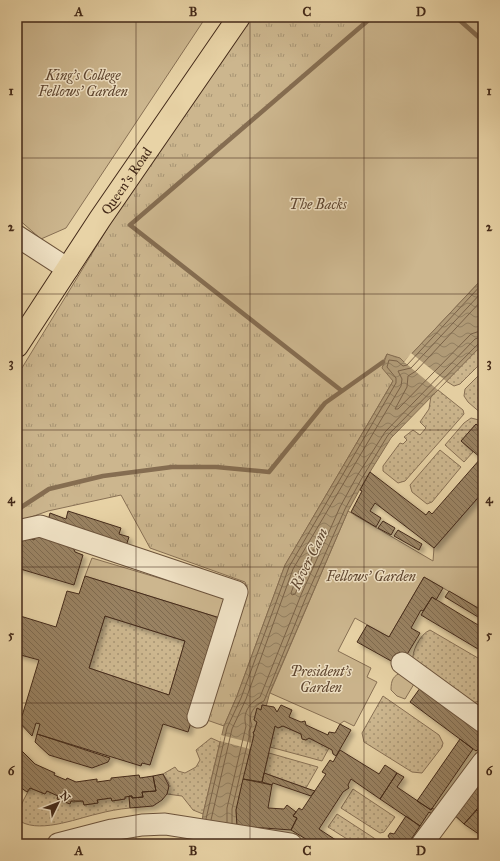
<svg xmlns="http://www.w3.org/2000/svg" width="500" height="861" font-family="'IM FELL Great Primer',serif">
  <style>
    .grass { fill: url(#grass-dots); stroke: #887054 }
    .park { fill: url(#park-tufts); stroke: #887054 }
    .garden { fill: #ccb68e; stroke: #887054 }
    .water { fill: url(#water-waves); stroke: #856d51 }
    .pier { fill: #e8d3a6 }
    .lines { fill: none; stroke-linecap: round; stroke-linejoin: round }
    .shore { stroke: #7a6248; stroke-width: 1 }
    .stream { stroke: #856d51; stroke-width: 4.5 }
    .building { fill: url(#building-back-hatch); stroke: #442a19; fill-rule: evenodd; filter: url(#shadow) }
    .minor-casing { stroke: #6d543c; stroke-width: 23 }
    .major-casing { stroke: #442a19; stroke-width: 24 }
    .minor { stroke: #f0e2c5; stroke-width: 21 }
    .major { stroke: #e8d3a6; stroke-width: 22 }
    .grid { fill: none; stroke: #442a19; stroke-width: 1; stroke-opacity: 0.55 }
    .labels { text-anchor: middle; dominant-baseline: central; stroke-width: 3; stroke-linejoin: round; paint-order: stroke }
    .park-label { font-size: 14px; font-style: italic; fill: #5f4630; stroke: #f0e2c5 }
    .street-label { font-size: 14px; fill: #442a19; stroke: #f0e2c5 }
    .water-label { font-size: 15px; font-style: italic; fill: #5f4630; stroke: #f0e2c5 }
    .neatline { fill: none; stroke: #442a19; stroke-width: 1.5 }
    .grid-label { font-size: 13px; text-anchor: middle; font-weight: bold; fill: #442a19 }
  </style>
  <defs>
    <pattern id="grass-dots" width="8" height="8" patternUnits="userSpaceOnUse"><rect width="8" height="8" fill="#ccb68e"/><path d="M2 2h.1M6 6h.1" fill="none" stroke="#a79473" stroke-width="1.8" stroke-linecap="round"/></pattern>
    <pattern id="park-tufts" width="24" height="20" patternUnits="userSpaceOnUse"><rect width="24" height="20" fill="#ccb68e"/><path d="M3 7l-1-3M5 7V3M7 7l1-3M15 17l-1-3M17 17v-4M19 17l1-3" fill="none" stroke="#a79473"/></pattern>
    <pattern id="water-waves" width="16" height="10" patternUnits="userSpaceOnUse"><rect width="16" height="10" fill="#b09a76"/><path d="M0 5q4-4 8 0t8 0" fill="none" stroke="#917e60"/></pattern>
    <pattern id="building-back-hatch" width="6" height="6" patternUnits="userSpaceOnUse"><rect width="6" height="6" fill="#998262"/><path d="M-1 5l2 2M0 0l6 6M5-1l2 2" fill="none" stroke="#7e6b50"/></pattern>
    <filter id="shadow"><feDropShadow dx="3.5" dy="3.5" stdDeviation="2" flood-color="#0004"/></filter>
  </defs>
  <rect width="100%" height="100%" fill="#e8d3a6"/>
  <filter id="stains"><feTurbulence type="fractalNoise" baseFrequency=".005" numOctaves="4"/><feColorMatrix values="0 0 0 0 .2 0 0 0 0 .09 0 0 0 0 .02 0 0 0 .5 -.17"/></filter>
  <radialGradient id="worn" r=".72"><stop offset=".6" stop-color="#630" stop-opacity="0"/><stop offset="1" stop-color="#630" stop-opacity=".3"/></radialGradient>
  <path class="grass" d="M483,344V361L460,384L454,386L446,381Z
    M483,371V415L468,402L464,396L465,389Z
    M438,390L463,410L464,414L405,481L398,483L383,471V466L400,443L403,444L407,440L404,437L413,430L420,435L426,428L420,422L429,409L431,396Z
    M471,418L479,420L483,423V430L476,424L461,441L473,452L464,462L445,445L464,423Z
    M440,450L461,467L432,502L427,504L412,492L410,485Z
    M105,616L185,641L169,695L89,668Z
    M430,630L483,661V700L472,703L413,662C411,652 420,634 430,630Z
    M383,696L439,735L443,743L442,747L422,773L412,772L364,742L362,733Z
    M275,726L278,728L283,726L301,734L303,739L306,740L309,738L329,748L322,761L270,747Z
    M211,738L220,742L203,814L193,810L182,796L167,794L169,783L163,774L175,767L178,771L185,773L196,767L200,760L196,750Z
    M269,753L318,767L306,788L264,773Z
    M30,788L45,794L47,791L73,802L83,801L84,805L98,803L97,800L111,798L112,801L125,799V797L129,796L130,808C119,809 108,811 97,814C75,819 36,835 17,819L23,801Z
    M353,789L395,817L384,832L380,833L341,808Z
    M337,814L377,840L375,844H355L328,827Z"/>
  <path class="park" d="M247,17H483V278L393,381L285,565L237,696L224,726L204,719L247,587L245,582L150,548L121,495L48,511L17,522V376L145,167Z"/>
  <path class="garden" d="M17,17H206L66,228L41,239L17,218Z
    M372,17H483V278L404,362L387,354L383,362L342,391L130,225Z
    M483,492V611L424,577L389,637L355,618L338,651L371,668L367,677L377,682L354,726L344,721L340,724L270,693L348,511L433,561L434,548Z
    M92,558L229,599L223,619L85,576Z
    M402,672L417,679L405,699L397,696L391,690C391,680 393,676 402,672Z"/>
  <path class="water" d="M483,278V344L391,438L365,480L348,511L270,692L266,707L262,705L261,710L257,709L254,720L257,722L254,732H253L254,735L236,810L237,826L199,844L203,814L224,726L237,696L285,565L393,381L382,368L387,354L400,358L404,362Z"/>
  <path class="pier" d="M411,353L446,381L438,390L404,362Z
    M221,735L252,743L250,749L220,741Z"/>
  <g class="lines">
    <path class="shore" d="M483,299L416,371L408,376L407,387L395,409H398L471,334L483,330
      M314,550L311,561L295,594L292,595L291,593L299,571L311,551Z
      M206,819L227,728L241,698L289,567L396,383V378L387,367L389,360L397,361L403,366L407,365L483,283
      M211,820L232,729L246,699L293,569L401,386L402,379L398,371L411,368L483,291
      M227,822V808L246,726C242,712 250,703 260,697L301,595L340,507L357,476L385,432L475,339L483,336
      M232,823V809L249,737V731L252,725C247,714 255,705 264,701L306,597L345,509L362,478L388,435L479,343L483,342"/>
    <path class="stream" d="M372,17L130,225L342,391L383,362
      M456,17L483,41
      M17,510L49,489L103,476L172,467H216L269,472L325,403L342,391"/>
  </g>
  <path class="building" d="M476,424L483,430V492L434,548L375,503L370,511L381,518L376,527L351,512L362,491L360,490L370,472L426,515L429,511L432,514L481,458L461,441Z
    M68,511L121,528L119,534L129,537L126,546L48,521L50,513L66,519Z
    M383,521L395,528L391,535L378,528Z
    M398,530L422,544L419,550L394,536Z
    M37,532L72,545L75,552L83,555L74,585L17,568V537L21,535L34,540Z
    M85,576L223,619L188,732L163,724L150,765L142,763L141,766L37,734L40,724L36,723L32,736L18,721L20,715L22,716L39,660L17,654V615L56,627L67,591L79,594ZM105,616L185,641L169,695L89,668Z
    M424,577L443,588L436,600L432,597L423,611L421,610L411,628L420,633L400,666L357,642L367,625L389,637Z
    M449,591L483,611V620L445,597Z
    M432,597L483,628V652L421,615Z
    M423,684L483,728V745L476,751L410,702Z
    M262,705L274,707L277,712L281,705L292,710L289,717L301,722L305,721L306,725L328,735L329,732L335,733L340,724L351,730L336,756L333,754L332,750L309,738L306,740L302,739L301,734L283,726L278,728L275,726L262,782L243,779L254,735L253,732H254L257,722L254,720L257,708L261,710Z
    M37,734L110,758L108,762L92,768L49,755L35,742Z
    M460,739L473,749L431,810L417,801Z
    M340,750L379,774L385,765L397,773L380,799L351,779L348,785L349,788L343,792L319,829L342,844H314L291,830L297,818L293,816L299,808L302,810L326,774L322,772L330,760L333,762Z
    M22,751L35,764L55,773L54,775L66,780L67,778L76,782L97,779V782L111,780V778L139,775L140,778L153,776L156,791L142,792L143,797L132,798V796L125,797V799L112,801L111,798L97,800L98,803L84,805L83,801H71L70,804L57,799L58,796L47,791L45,794L30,788L27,792L17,785V781L20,777L17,774V752L19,754Z
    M264,773L306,788L315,791L311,796L273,783L272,785L262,782Z
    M397,773L404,777L397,787L431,810L432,808L435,810L432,814L429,812L420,826L380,799Z
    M163,774L169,786L167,794L162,800L153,806L130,808L129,796H132V798L143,797L142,792L156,791L153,776Z
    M483,777V802L464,824L451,812Z
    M243,779L272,785L268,808L284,809L287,805L296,812L293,816L297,818L291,830L237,826L236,810Z
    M477,810L483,814V837L464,824Z
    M406,816L420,826L408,844H386L390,839L388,836L390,833L394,834Z"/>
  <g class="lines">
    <g class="minor-casing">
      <path id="minor" d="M17,236L68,269
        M17,531L40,526L237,592L198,717
        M402,663L483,722
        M58,844L112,830L142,825L165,824L291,844
        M422,844L483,762"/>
    </g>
    <g class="major-casing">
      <g id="major">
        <path id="s1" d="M17,346L100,219L239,17"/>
      </g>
    </g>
    <use href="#minor" class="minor"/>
    <use href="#major" class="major"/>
  </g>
  <path class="grid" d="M136,17V844M250,17V844M364,17V844M17,158H483M17,294H483M17,430H483M17,567H483M17,703H483"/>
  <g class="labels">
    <g class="park-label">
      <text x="83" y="75">King's College<tspan x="83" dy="16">Fellows' Garden</tspan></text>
      <text x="318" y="204">The Backs</text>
      <text x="371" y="576">Fellows' Garden</text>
      <text x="321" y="671">President's<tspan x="321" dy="16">Garden</tspan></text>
    </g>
    <g class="street-label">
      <text stroke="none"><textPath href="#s1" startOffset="198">Queen's Road</textPath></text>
    </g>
    <g class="water-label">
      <text transform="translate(309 559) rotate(-64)">River Cam</text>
    </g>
  </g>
  <rect width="500" height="861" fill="none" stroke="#e8d3a6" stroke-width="44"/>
  <g transform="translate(58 803) rotate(47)" stroke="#f0e2c5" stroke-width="3" paint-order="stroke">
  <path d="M0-3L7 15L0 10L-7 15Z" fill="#442a19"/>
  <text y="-6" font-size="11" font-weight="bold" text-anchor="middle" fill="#442a19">N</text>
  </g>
  <rect x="22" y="22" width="456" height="817" class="neatline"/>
  <g class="grid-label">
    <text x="79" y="16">A</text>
    <text x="193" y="16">B</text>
    <text x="307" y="16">C</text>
    <text x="421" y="16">D</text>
    <text x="11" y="95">1</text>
    <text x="489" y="95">1</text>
    <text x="11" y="231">2</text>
    <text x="489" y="231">2</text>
    <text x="11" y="367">3</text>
    <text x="489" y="367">3</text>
    <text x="11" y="503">4</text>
    <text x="489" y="503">4</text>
    <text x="11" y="639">5</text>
    <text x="489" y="639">5</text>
    <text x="11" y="775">6</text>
    <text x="489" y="775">6</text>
    <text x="79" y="855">A</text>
    <text x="193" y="855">B</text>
    <text x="307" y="855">C</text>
    <text x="421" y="855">D</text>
  </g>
  <rect width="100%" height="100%" filter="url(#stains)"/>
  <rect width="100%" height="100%" fill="url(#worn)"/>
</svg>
